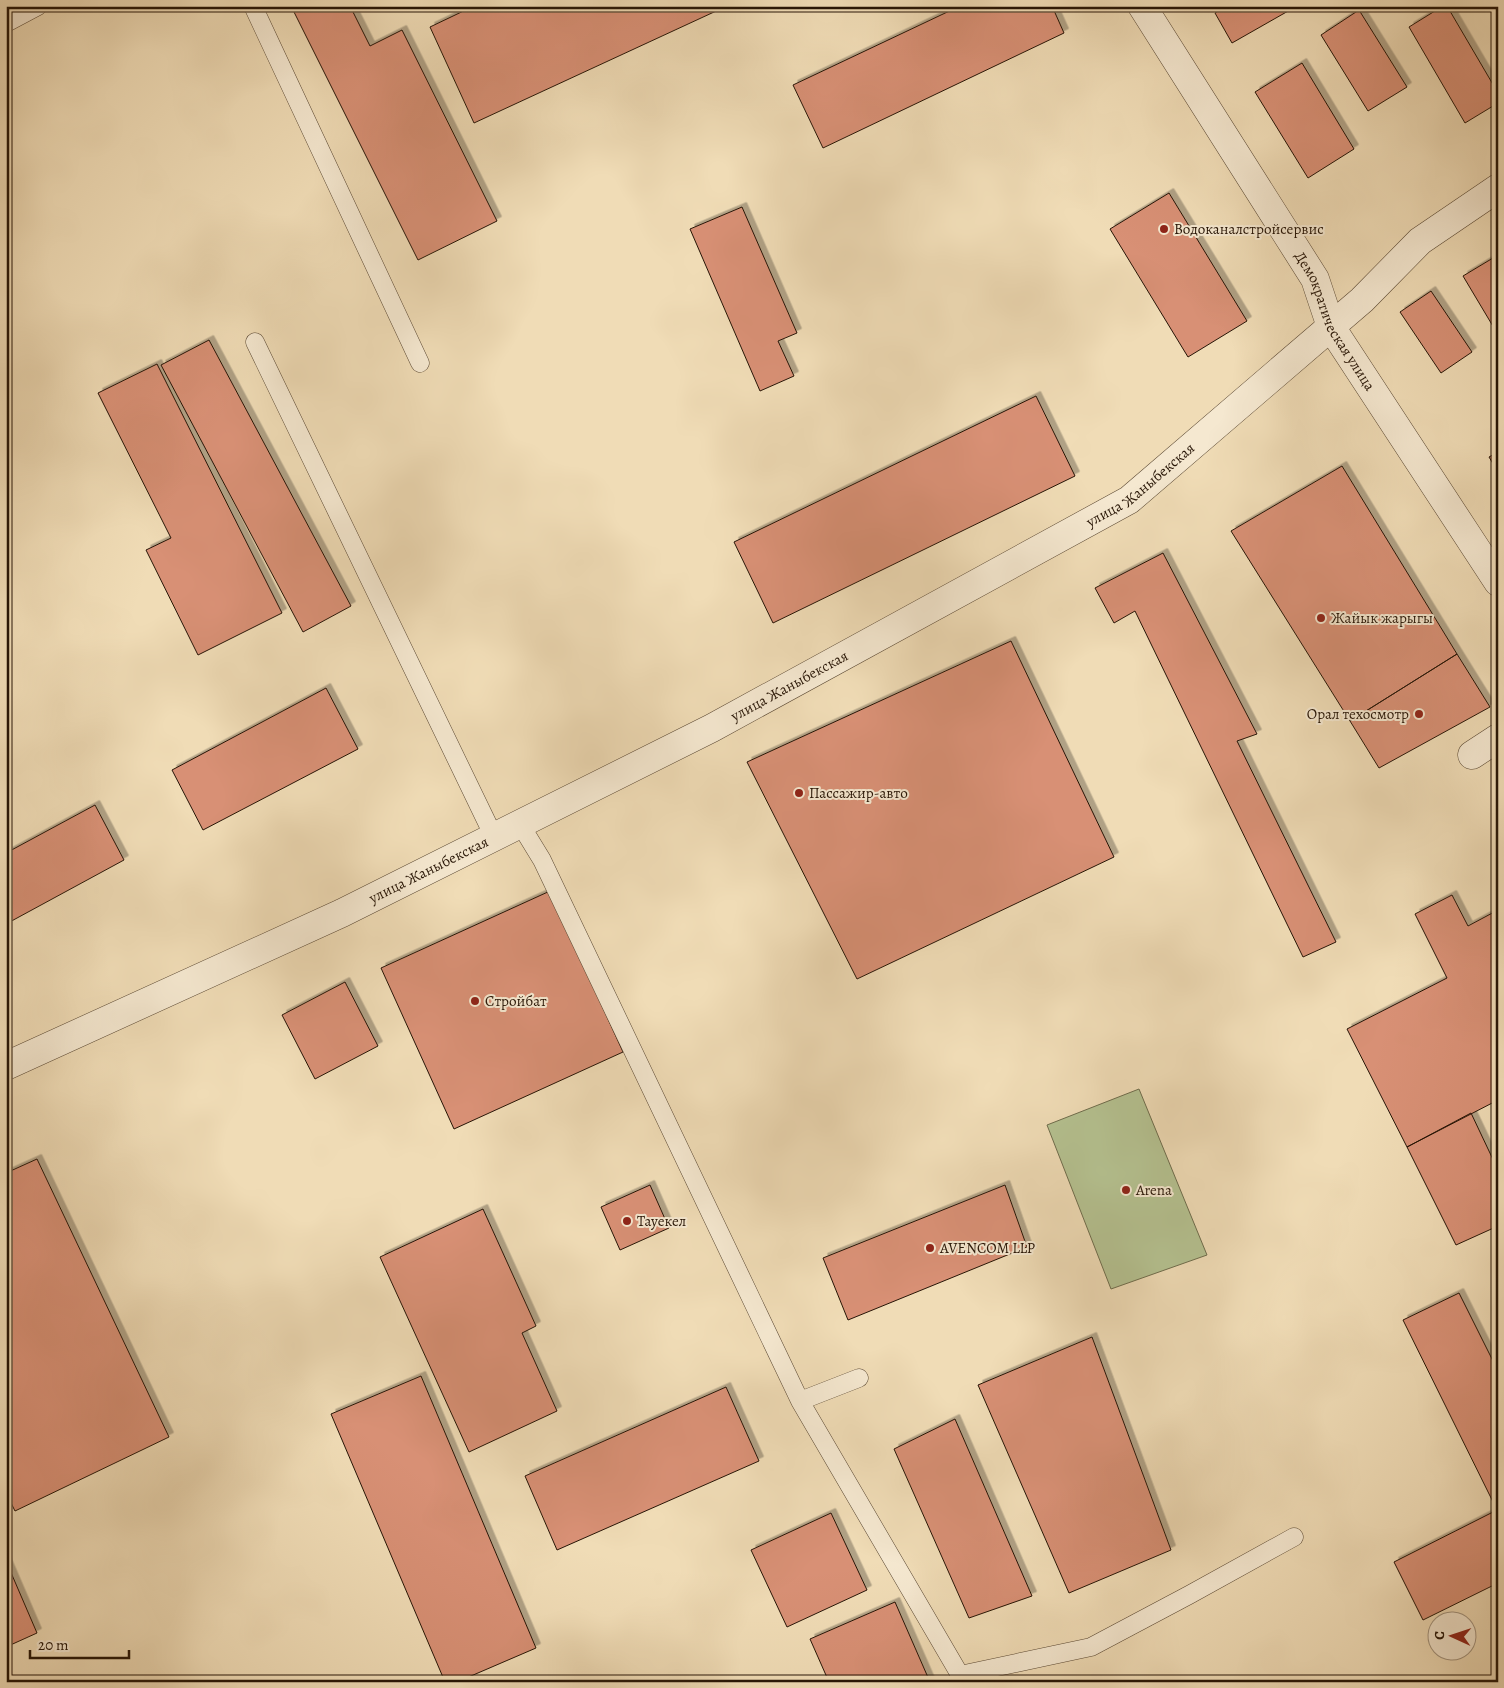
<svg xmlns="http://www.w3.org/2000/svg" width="1504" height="1688" font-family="Alegreya,serif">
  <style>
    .green { fill: #b5c291; stroke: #6e6c4c }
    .building { fill: #d89075; stroke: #271506; filter: url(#shadow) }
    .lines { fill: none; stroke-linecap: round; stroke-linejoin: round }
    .service-casing { stroke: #594732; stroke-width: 19 }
    .minor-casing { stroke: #594732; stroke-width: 29 }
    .service { stroke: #f5e8d0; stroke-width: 18 }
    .minor { stroke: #f5e8d0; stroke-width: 28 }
    .poi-dot { fill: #8f2418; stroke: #f5e8d0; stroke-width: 2 }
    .labels { text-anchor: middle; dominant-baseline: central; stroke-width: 4; stroke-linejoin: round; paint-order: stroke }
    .poi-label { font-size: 15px; fill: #271506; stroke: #f5e8d0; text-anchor: start }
    .street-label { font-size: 15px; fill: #271506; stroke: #f5e8d0 }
  </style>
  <defs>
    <filter id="shadow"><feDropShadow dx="4.5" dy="-4.5" stdDeviation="0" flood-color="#0004"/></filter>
  </defs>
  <rect width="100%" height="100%" fill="#f0dcb6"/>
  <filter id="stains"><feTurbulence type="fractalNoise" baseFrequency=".004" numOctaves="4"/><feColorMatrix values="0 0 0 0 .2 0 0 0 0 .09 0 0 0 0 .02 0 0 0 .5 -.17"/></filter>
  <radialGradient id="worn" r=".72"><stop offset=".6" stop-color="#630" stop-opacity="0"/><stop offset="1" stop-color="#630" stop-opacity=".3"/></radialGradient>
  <path class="green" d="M1139,1089L1207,1255L1111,1289L1047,1125Z"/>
  <path class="building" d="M291,6H350L370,46L402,30L497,221L418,260Z
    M474,6H727L474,123L430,27Z
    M960,6H1052L1064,33L823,148L793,85Z
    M1226,6H1297L1232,43L1215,13Z
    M1443,6H1447L1498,93V103L1465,123L1409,27Z
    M1488,6H1498V22Z
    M1359,10L1407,87L1368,111L1321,35Z
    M1302,63L1354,149L1308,178L1255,92Z
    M1169,193L1247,321L1188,357L1110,229Z
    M742,207L797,333L778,341L794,376L760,391L690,229Z
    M1498,255V333H1497L1463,276Z
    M1431,291L1472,352L1441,373L1400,312Z
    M209,340L351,606L303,632L161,365Z
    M157,364L282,613L198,655L146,550L171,538L98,393Z
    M1036,396L1075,476L773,623L734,542Z
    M1498,452V472L1489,457Z
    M1342,466L1457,654L1350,721L1231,531Z
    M1163,553L1257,734L1237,741L1336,942L1303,957L1135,611L1114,623L1095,588Z
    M1011,641L1114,857L857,979L747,762Z
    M1457,654L1490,707L1379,768L1350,721Z
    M326,688L358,749L203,830L172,770Z
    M95,805L124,860L6,924V853Z
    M550,891L623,1052L454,1129L381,968Z
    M1452,895L1468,926L1498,910V979L1495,980L1498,985V1100L1407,1147L1347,1029L1447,978L1415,914Z
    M345,982L378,1046L315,1079L282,1015Z
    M1471,1113L1498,1170V1226L1456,1245L1407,1147Z
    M37,1159L169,1437L15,1511L6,1493V1173Z
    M650,1185L669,1228L620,1250L601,1207Z
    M1005,1185L1027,1247L848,1320L823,1258Z
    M483,1209L536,1326L522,1333L557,1411L469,1452L380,1257Z
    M1459,1293L1498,1371V1583L1423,1620L1394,1562L1497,1510L1403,1320Z
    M1092,1337L1171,1550L1069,1593L978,1385Z
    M421,1376L536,1648L457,1682H445L331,1414Z
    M726,1387L759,1461L557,1550L525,1476Z
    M955,1419L1032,1596L969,1618L894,1449Z
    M831,1513L867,1590L787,1627L751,1550Z
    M6,1561L37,1633L6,1647Z
    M895,1602L930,1682H829L810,1639Z"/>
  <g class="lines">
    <g class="service-casing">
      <path id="service" d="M253,6L420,363
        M6,23L38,6
        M255,342L494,837
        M520,824L542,860L800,1401L859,1378
        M800,1401L960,1675L969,1682
        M960,1675L1091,1647L1189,1595L1294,1537"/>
    </g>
    <g class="minor-casing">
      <g id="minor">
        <path id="s1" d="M1142,6L1315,279L1331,327L1498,582"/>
        <path d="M1472,755L1498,738"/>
        <path id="s2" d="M6,1066L342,913L712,728L1129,500L1362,300L1420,241L1498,188"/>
      </g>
    </g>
    <use href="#service" class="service"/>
    <use href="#minor" class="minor"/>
  </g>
  <g class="poi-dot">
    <circle cx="1164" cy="229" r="5"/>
    <circle cx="1321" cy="618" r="5"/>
    <circle cx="1419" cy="714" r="5"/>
    <circle cx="799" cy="793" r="5"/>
    <circle cx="475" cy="1001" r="5"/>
    <circle cx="1126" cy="1190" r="5"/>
    <circle cx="627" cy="1221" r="5"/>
    <circle cx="930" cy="1248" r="5"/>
  </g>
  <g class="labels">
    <g class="poi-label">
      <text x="1174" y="229">Водоканалстройсервис</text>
      <text x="1331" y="618">Жайык жарыгы</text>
      <text x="1409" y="714" text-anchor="end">Орал техосмотр</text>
      <text x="809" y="793">Пассажир-авто</text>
      <text x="485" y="1001">Стройбат</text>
      <text x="1136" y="1190">Arena</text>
      <text x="637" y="1221">Тауекел</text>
      <text x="940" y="1248">AVENCOM LLP</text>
    </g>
    <g class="street-label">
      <text stroke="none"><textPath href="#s1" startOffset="370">Демократическая улица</textPath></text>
      <text stroke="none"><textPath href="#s2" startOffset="1276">улица Жаныбекская</textPath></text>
      <text stroke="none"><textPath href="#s2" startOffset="871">улица Жаныбекская</textPath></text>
      <text stroke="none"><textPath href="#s2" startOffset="466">улица Жаныбекская</textPath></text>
    </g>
  </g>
  <rect width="1504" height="1688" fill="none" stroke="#f0dcb6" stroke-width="25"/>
  <rect x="8" y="8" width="1489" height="1673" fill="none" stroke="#271506" stroke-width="2.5"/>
  <rect x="12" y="12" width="1479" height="1663" fill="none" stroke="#271506"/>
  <g transform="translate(1452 1636) rotate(273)"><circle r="24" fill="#f5e8d0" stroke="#a3947f"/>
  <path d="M0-4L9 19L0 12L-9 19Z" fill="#8f2418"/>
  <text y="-8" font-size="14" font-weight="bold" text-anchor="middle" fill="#271506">С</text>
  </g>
  <path d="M30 1650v8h99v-8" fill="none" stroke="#271506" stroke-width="2.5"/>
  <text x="38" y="1650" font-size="15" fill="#271506" stroke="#f5e8d0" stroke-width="4" paint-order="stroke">20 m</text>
  <rect width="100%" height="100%" filter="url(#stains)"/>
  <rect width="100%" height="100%" fill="url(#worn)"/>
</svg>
